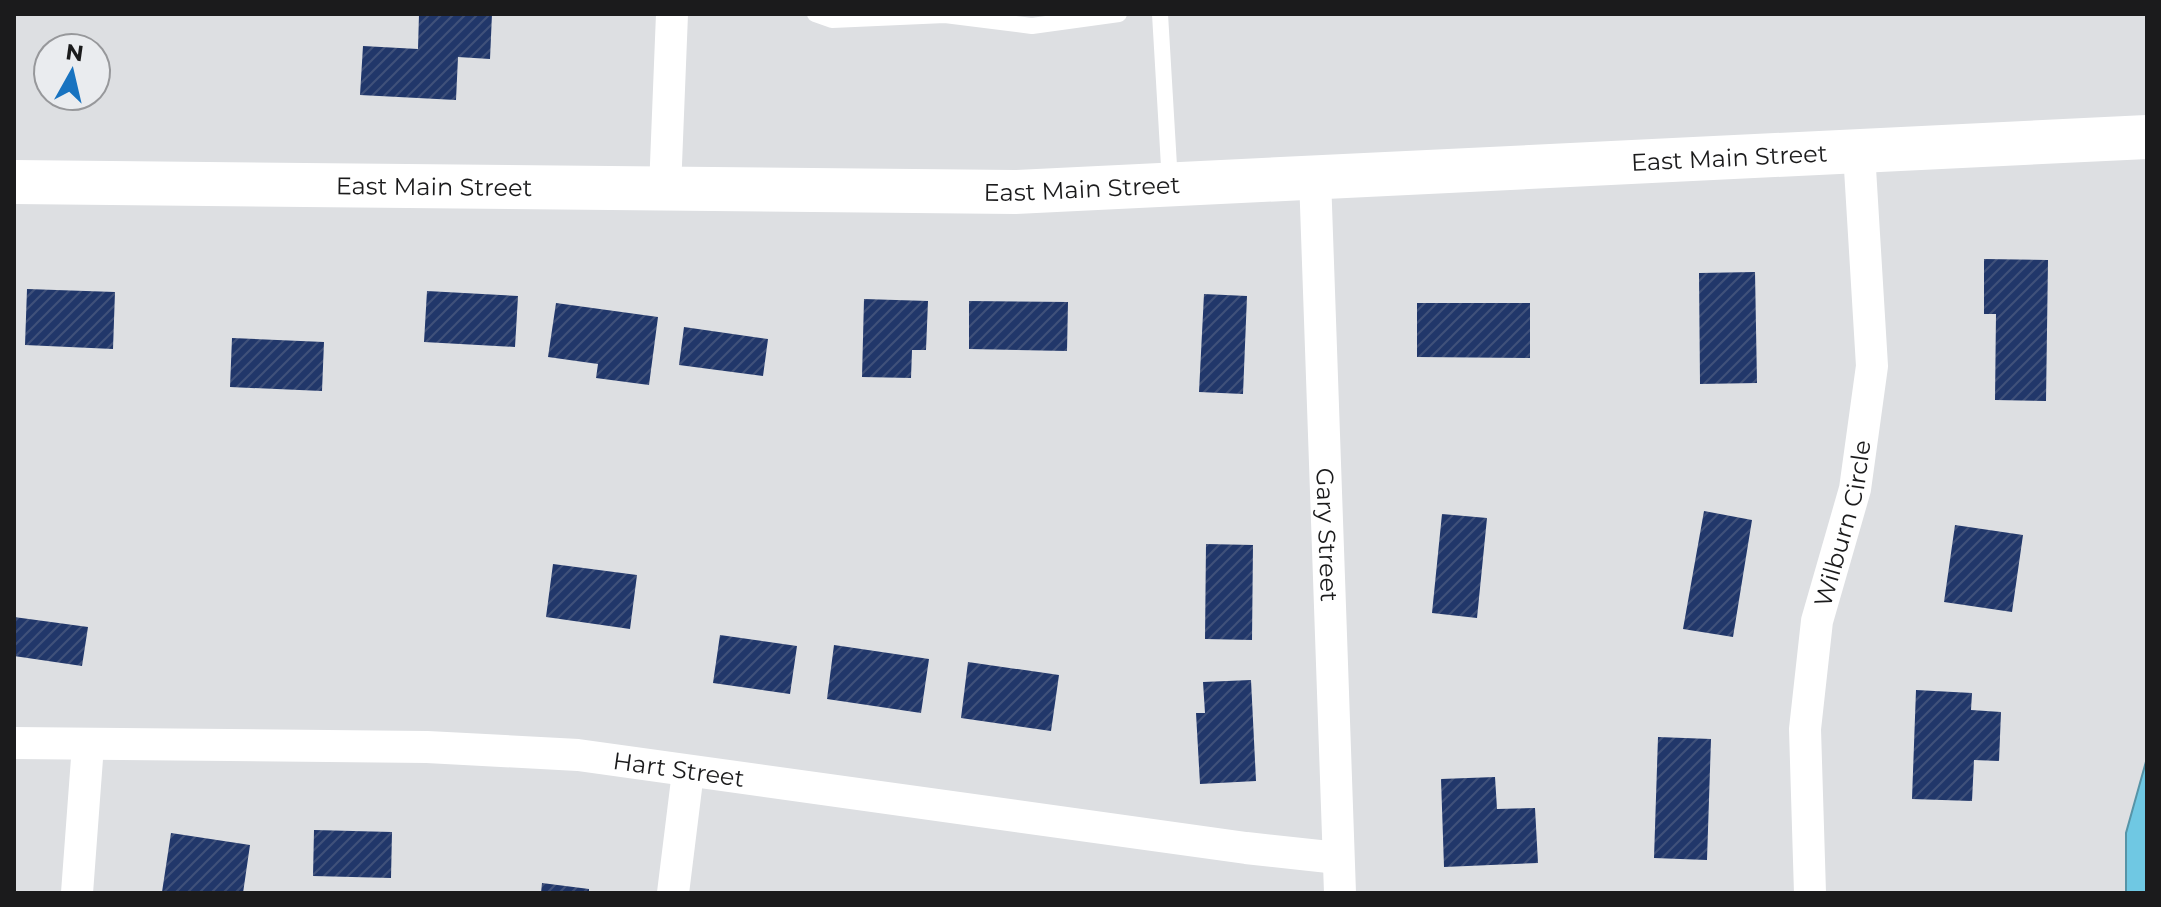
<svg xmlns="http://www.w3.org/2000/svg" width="2161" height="907" font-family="Montserrat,sans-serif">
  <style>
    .water { fill: #6fc8e3; stroke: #5694a7; stroke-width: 2 }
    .building { fill: url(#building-hatch) }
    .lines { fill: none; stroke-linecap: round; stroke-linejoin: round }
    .service { stroke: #fff; stroke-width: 16 }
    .minor { stroke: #fff; stroke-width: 32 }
    .secondary { stroke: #fff; stroke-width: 44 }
    .labels { text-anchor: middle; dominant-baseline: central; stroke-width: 8; stroke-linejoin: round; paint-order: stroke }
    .street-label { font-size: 24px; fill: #1b1b1c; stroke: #eaecef }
  </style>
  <defs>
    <pattern id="building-hatch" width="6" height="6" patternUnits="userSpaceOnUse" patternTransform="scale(2)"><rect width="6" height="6" fill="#21376a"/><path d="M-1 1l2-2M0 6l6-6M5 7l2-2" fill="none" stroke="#40517a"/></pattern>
  </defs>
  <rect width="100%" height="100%" fill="#dddfe2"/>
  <path class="water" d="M2147,758V893H2126V833Z"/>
  <path class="building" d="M419,14H492L490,59L458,57L456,100L360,95L363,46L418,49Z
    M1984,259L2048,260L2046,401L1995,400L1996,314H1984Z
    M1755,272L1757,383L1700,384L1699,273Z
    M27,289L115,292L113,349L25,345Z
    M427,291L518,296L515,347L424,342Z
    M1204,294L1247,296L1243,394L1199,392Z
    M864,299L928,301L926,350H912L911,378L862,377Z
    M969,301L1068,302L1067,351L969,349Z
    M556,303L658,317L649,385L596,378L598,364L548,357Z
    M1417,303H1530V358L1417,357Z
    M684,327L768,339L763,376L679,365Z
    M232,338L324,342L322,391L230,387Z
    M1704,511L1752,520L1733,637L1683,629Z
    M1442,514L1487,518L1477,618L1432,613Z
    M1955,525L2023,535L2012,612L1944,602Z
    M1206,544L1253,545L1252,640L1205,639Z
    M553,564L637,575L630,629L546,617Z
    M14,617L88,627L82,666L14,656Z
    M720,635L797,646L790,694L713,683Z
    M834,645L929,659L921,713L827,699Z
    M968,662L1059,675L1051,731L961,718Z
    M1251,680L1256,781L1200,784L1196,713H1205L1203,682Z
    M1916,690L1972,693L1971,710L2001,712L1999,761L1974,760L1972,801L1912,799Z
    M1658,737L1711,739L1707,860L1654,858Z
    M1495,777L1497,809L1535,808L1538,863L1444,867L1441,779Z
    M314,830L392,832L391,878L313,876Z
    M171,833L250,845L243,893L162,892Z
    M542,883L589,889V893H541Z"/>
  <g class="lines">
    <path class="service" d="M815,14L832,20L945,15L1032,26L1119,14
      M1160,14L1170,183"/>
    <g class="minor">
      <path id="s1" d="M1315,177L1340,893"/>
      <path d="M665,189L672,14"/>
      <path id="s2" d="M14,743L427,747L578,755L1246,848L1338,858"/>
      <path d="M77,893L88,745"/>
      <path d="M673,893L688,772"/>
      <path id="s3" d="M1810,893L1805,729L1817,621L1855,489L1872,366L1859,152"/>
    </g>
    <path class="secondary" id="s4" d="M14,182L1015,192L2147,137"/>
  </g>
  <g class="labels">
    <g class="street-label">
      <text stroke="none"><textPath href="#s4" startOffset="1716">East Main Street</textPath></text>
      <text stroke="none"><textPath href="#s4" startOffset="420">East Main Street</textPath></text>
      <text stroke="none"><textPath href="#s4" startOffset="1068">East Main Street</textPath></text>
      <text stroke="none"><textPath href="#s3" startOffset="374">Wilburn Circle</textPath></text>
      <text stroke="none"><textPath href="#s1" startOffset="358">Gary Street</textPath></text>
      <text stroke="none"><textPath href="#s2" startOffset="666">Hart Street</textPath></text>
    </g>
  </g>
  <rect width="2161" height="907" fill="none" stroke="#1b1b1c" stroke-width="32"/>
  <g transform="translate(72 72) rotate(8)"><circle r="38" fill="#eaecef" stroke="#97989b" stroke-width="2"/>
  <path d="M0-6L14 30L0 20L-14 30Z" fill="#1873c0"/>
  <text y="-12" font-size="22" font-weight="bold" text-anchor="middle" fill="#1b1b1c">N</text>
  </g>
</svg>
